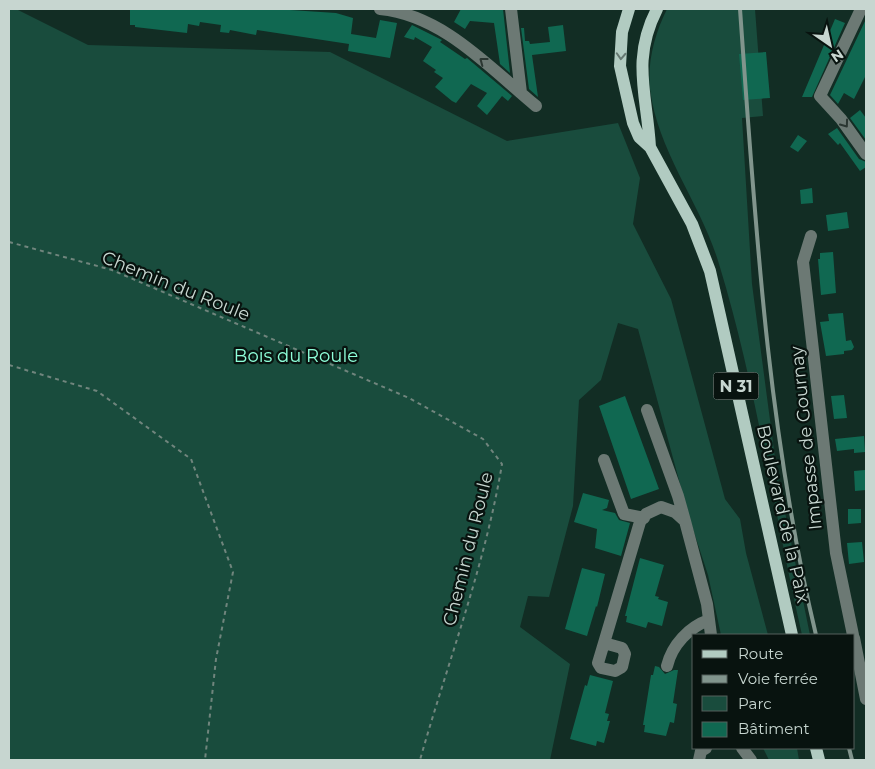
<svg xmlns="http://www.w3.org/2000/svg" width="875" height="769" font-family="Montserrat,sans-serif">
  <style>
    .green { fill: #194c3d }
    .building { fill: #106851 }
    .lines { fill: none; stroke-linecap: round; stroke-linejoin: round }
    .path { stroke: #70857d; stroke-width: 2; stroke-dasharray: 4 4; stroke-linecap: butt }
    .minor { stroke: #6c7974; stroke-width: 12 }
    .major { stroke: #b1cbc1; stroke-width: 12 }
    .rail { stroke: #81958d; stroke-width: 4 }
    .oneway { stroke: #657871 }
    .oneway2 { stroke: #2b3732 }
    .labels { text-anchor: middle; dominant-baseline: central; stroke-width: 4.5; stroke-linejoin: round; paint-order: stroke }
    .shield { fill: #08130f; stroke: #8e9c96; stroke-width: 1 }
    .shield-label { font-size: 16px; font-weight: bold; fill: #c7d6d0 }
    .street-label { font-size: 18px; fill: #c7d6d0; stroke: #08130f }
    .park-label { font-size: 18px; fill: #8efed9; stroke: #08130f }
  </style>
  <rect width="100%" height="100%" fill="#122d24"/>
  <path class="green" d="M9,9H16L88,45L330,52L507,141L618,123L640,178L633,224L671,299L725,499L740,519L746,553L768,635H721L708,575L689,517L638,329L618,323L601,380L579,400L573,506L549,597L528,596L520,627L570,664L550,760H9Z
    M667,9H755L763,116L742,118L752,284L777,473L810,635H802C774,512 756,385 719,264C701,203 658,153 650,89C647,62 655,33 667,9Z
    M763,748H797L799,760H769Z"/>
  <path class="building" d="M130,9H275L336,13L353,18L351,34L376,38L380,20L397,23L390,58L348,51L349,44L257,30L256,35L230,30L229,33L220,32L221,25L200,22L199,26L188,24L187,33L135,27V25H130Z
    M461,9H503L510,73L500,64L494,23L470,21L465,29L454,22Z
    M835,19L845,23L812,97H802Z
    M866,19V75L854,99L844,93L838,104L830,95Z
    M412,25L442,40L440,42L465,59L467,58L512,96L508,101L502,96L487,115L477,106L487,93L471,84L456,103L452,101L435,87L443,78L434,72L436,70L423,61L432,47L415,37L414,40L404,37Z
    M563,25L566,51L532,55L538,97L529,89L521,28H524L525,41H529L530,44L550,42L548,27Z
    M766,52L770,98L743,100L739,54Z
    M860,110L866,118V140L850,118Z
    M837,128L859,159L866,162V167L860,171L840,143L838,145L828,134Z
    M798,135L807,141L798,152L790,147Z
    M812,188L813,203L801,204L800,190Z
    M847,212L849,228L828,231L826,215Z
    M833,252L836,293L821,295L818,259H820V253Z
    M843,313L846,341L851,340L854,347L852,350L844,351V354L826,356L820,322L829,321L828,314Z
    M844,395L847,418L834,419L831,396Z
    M625,396L659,489L631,499L599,406Z
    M864,436L865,452L854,453V449L837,451L835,439Z
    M865,470L866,490L855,491L854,471Z
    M583,493L609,500L607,508L602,510L615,513L619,520L630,523L621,556L595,548L597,529L574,522Z
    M848,509H861V523L848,524Z
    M862,542L864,562L849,564L847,543Z
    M640,558L664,565L655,596L659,597L658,599L668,602L662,626L648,622L646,628L626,622L627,616H625Z
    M582,568L605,574L597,607L596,606L587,636L565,629Z
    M655,666L659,667L665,674L674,670H678L673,703L677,704L674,723L670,722L666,736L644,732L645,725H643L651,675H653Z
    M590,675L613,681L605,713L609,714L607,721H610L604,743L597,741L596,746L570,739L585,685L587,686Z"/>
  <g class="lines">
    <path class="path" d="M9,242L112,270L409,398L483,439L502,464C485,566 448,661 420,760
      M9,365L97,391L191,459L233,572L216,659L205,760"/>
    <path class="minor" d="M380,9C443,15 490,68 536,106
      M511,9L521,93
      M861,9L820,96L841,119L866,154
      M811,236L803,262L836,553L853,635
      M647,410L678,496L685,521
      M604,460L624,514L644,518
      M854,638L866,699
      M604,643L622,648L625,654L622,667L615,671L601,668L598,663L604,643L640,522L646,514L661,507L675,512L685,521L707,604L711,635
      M667,666C672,645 689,627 709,620
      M742,748L751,760
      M699,760L701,751L706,748"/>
    <path class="major" d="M629,9L622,32L620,66L633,123L639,137L650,147L692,224L710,271L792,635
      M650,147C647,94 631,60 657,9
      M816,748L819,760"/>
    <path class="rail" d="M740,9C755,218 767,430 816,635
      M849,748L852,760"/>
  </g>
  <defs><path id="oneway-chevron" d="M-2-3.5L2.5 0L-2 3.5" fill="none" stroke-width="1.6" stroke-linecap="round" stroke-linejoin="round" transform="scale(1.25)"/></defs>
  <use class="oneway" href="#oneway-chevron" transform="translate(621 56) rotate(93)"/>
  <g class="oneway2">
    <use href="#oneway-chevron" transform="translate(483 61) rotate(-143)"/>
    <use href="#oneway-chevron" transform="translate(845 124) rotate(54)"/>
  </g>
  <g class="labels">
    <rect class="shield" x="713.5" y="372.5" width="45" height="27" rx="4"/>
    <g class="shield-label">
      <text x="736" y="386">N 31</text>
    </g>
    <g class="street-label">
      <text transform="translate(176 286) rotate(22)">Chemin du Roule</text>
      <text transform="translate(806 438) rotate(-96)">Impasse de Gournay</text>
      <text transform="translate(783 514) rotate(77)">Boulevard de la Paix</text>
      <text transform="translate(468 549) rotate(-76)">Chemin du Roule</text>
    </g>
    <g class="park-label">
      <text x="296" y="356">Bois du Roule</text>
    </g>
  </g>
  <rect width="875" height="769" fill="none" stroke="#c7d6d0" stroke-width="20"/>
  <rect x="692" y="634" width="162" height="115" fill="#08130f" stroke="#54615c"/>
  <rect x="702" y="650" width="25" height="8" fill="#b1cbc1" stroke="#54615c"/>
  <text x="738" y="659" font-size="15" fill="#c7d6d0">Route</text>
  <rect x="702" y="675" width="25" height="8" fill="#81958d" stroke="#54615c"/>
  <text x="738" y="684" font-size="15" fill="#c7d6d0">Voie ferrée</text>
  <rect x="702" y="696" width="25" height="15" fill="#194c3d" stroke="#54615c"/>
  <text x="738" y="709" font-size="15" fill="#c7d6d0">Parc</text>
  <rect x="702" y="722" width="25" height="15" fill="#106851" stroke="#54615c"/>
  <text x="738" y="734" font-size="15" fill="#c7d6d0">Bâtiment</text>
  <g transform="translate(830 45) rotate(146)" stroke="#08130f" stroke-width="4" paint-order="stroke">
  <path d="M0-4L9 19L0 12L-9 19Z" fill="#c7d6d0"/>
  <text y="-8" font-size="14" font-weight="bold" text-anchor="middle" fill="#c7d6d0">N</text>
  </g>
</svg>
